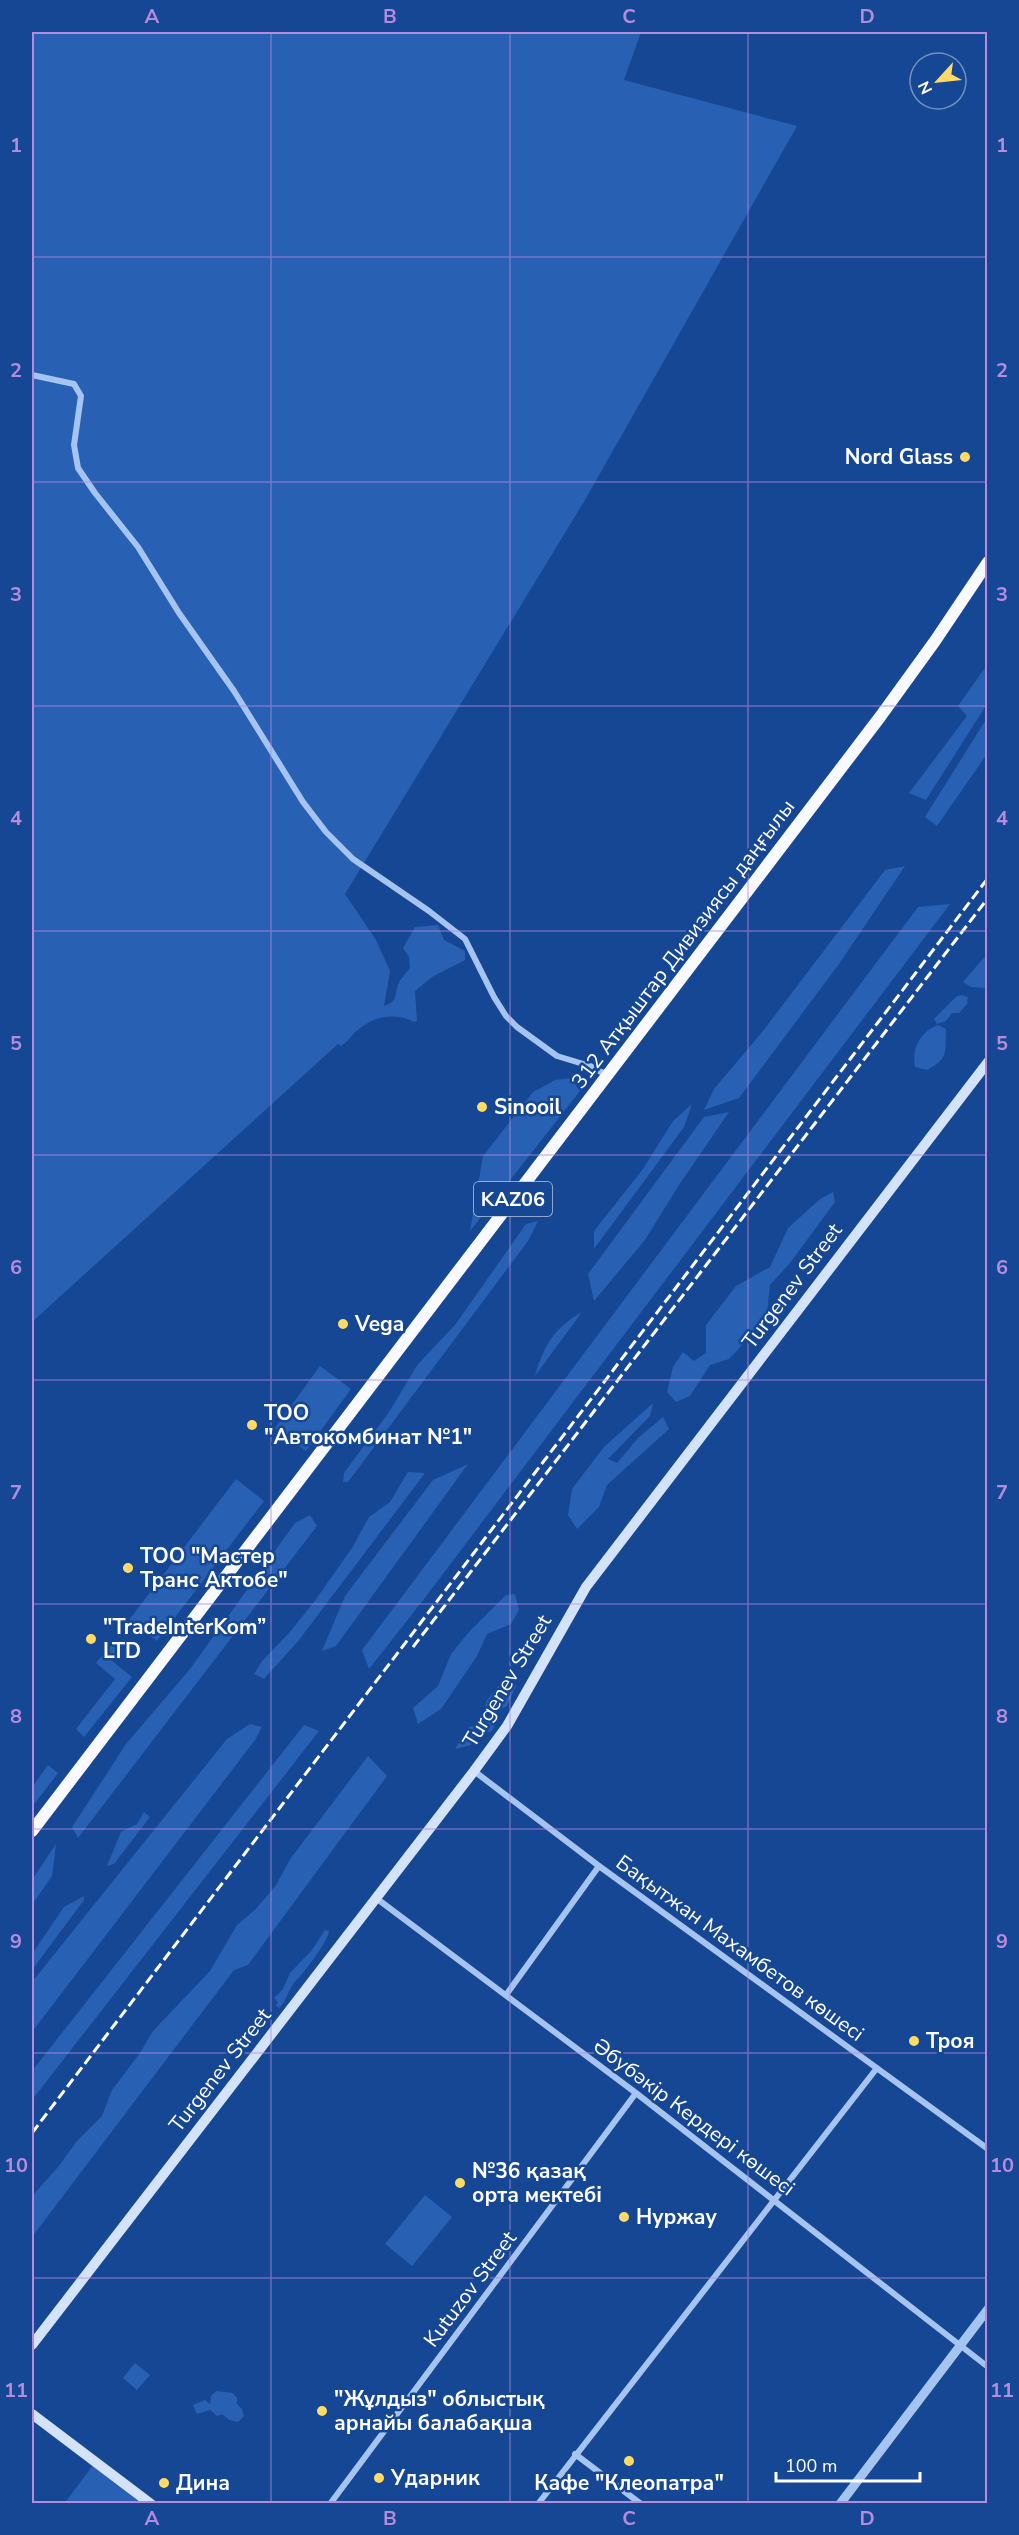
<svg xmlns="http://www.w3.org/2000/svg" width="1019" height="2535" font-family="'Nunito Sans',sans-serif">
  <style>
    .green { fill: #2860b3 }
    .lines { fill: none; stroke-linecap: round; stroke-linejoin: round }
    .minor { stroke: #a6c4f1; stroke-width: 6 }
    .tertiary { stroke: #a6c4f1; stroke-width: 9 }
    .secondary { stroke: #d4e3fc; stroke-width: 10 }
    .trunk { stroke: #f8faff; stroke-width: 12 }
    .rail { stroke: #fff; stroke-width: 3; stroke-dasharray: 10 4.5; stroke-linecap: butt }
    .grid { fill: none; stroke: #b68bdc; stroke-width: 1.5; stroke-opacity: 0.55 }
    .poi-dot { fill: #ffda66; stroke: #164794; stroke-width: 2 }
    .labels { text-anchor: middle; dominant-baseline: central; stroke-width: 5; stroke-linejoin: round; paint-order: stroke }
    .shield { fill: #164794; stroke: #b9c8df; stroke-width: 1.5 }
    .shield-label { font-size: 20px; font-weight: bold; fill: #fff }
    .poi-label { font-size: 21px; font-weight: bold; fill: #fff; stroke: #164794; text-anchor: start }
    .street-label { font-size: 21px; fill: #fff; stroke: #164794 }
    .neatline { fill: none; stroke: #b68bdc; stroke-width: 2 }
    .grid-label { font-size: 20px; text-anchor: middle; font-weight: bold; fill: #b68bdc }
  </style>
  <rect width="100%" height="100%" fill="#164794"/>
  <path class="green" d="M32,32H641L624,80L797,126L585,500L345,894L376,940L390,971L384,1006C398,1001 394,997 398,985C400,979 406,973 410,968L409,957L403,948L415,927L438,925L444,940L465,951V960L432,977L415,991L417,1021L414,1022C396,1012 374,1016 359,1029C352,1034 349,1041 341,1046L338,1044L32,1322Z
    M987,665V704L926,800L909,793L967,716L958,706Z
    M987,718V754L937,826L925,817Z
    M905,866L839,964L739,1098L704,1110L714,1089L763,1031L885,870Z
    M950,904L424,1599L369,1669L362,1650L918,907Z
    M987,954V988L971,987L963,982Z
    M962,995L968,997L967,1004L959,1013H952L946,1021L937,1024L934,1019L957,996Z
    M938,1025L946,1029C945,1053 949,1058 927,1070L915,1067C911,1049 921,1031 938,1025Z
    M571,1078L580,1091L470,1231L483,1156L533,1092L555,1080Z
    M692,1104L684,1127L594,1249V1231L643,1169L673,1121Z
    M729,1112L679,1185L645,1240L594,1301L588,1274L704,1117Z
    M833,1192L835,1202L790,1263L770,1285L767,1313L744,1343L729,1359L710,1365L690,1396L676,1402L667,1392L673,1367L683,1352L694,1361L706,1353V1325L736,1286L770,1267L788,1228L820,1199Z
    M538,1221L528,1241L348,1482H343L344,1473L389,1412L418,1364L455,1325L526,1224Z
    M582,1312L535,1376C544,1345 554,1328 582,1312Z
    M320,1366L351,1389L306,1451L275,1428Z
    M653,1403L650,1416L608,1459L617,1463L638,1438L663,1417L669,1429L607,1485L599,1507L577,1529L568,1515L572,1489L604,1447Z
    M468,1464L336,1646L322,1651L345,1596L433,1480Z
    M408,1472L425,1473L299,1640L264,1679L254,1674L262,1661L289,1633L314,1602L352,1548L369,1517L390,1502Z
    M236,1479L264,1501L157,1641L129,1620Z
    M310,1515L317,1526L78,1838L72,1827L126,1744L190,1669L295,1523Z
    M515,1594L519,1610L511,1624L487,1634L477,1656L441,1709L418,1724L413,1708L438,1686L451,1654L469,1632L506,1595Z
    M113,1642L120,1648L111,1660L132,1677L84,1737L76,1729L115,1679L96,1663Z
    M505,1678H509L516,1686L507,1706L493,1713L484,1710L487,1700Z
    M488,1717L495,1725L492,1731L480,1735L472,1741L471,1745L455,1749L469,1727L478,1725Z
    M250,1724L262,1727L255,1740L32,2032V1982L227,1739Z
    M304,1725L319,1731L32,2100V2071Z
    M368,1756L387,1776L248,1965L234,1970L32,2237V2196L58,2167L77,2141L102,2116L112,2090L140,2053L153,2031L210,1971L237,1925L256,1909L276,1885L291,1858Z
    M48,1765L58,1773L32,1807V1787Z
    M144,1812L150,1817L114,1864L107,1866L121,1832L137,1824Z
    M56,1844L52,1876L32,1905V1880Z
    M84,1896V1900L32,1970V1954L64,1907Z
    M325,1930L329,1931C328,1942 303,1974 294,1983C288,1990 287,2001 279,2008L276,2006L278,2002L274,1998L283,1989L290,1973L312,1950Z
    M210,2079L215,2081C213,2089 187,2123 180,2129L177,2122L182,2114L191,2107V2100Z
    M425,2195L452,2217L412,2266L385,2244Z
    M135,2363L150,2375L137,2390L123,2378Z
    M216,2391L233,2393L237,2398V2404L242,2409L244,2416L238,2422L229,2420L222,2414L217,2416L210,2410L197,2414L193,2405L205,2400L210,2404L211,2396Z
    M93,2465L142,2504H64Z"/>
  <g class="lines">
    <path class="minor" d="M32,375L74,384L81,396L74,445L78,468L95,493L138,547L179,613L234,691L303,802L326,832L353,859L429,911L465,939L494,997L506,1016L517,1027L557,1056L590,1066L607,1075
      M474,1771L599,1866L988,2149
      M376,1898L636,2093L988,2367
      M506,1995L599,1866
      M575,2454L641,2504
      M330,2504L636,2093
      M538,2504L877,2068"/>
    <path class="tertiary" d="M840,2504L988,2309"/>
    <path class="secondary" d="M32,2345L474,1771L507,1726L586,1587L988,1062
      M32,2414L151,2504"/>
    <path class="trunk" d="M32,1831L880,717L935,641L988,562"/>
    <path class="rail" d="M413,1647L988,898
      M32,2133L988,878"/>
  </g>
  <path class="grid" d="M271,32V2504M510,32V2504M748,32V2504M32,257H988M32,482H988M32,706H988M32,931H988M32,1155H988M32,1380H988M32,1604H988M32,1829H988M32,2053H988M32,2278H988"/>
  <g class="poi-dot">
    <circle cx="965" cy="457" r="6"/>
    <circle cx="482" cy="1107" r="6"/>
    <circle cx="343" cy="1324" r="6"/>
    <circle cx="252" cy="1425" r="6"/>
    <circle cx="128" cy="1568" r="6"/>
    <circle cx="91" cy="1639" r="6"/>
    <circle cx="914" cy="2041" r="6"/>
    <circle cx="460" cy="2183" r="6"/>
    <circle cx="624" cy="2217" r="6"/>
    <circle cx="322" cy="2411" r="6"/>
    <circle cx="629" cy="2461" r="6"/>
    <circle cx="379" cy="2478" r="6"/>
    <circle cx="164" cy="2483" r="6"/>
  </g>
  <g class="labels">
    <rect class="shield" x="474" y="1182" width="78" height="34" rx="4.5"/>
    <g class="shield-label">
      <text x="513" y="1199">KАZ06</text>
    </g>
    <g class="poi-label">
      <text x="953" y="457" text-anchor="end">Nord Glass</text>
      <text x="494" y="1107">Sinooil</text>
      <text x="355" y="1324">Vega</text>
      <text x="264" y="1413">ТОО<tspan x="264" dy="24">"Автокомбинат №1"</tspan></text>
      <text x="140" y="1556">ТОО "Мастер<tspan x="140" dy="24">Транс Актобе"</tspan></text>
      <text x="103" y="1627">"TradeInterKom”<tspan x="103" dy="24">LTD</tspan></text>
      <text x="926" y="2041">Троя</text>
      <text x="472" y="2171">№36 қазақ<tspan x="472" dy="24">орта мектебі</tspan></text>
      <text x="636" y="2217">Нуржау</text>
      <text x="334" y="2399">"Жұлдыз" облыстық<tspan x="334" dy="24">арнайы балабақша</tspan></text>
      <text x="391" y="2478">Ударник</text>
      <text x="176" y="2483">Дина</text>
      <text x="629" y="2483" text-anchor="middle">Кафе "Клеопатра"</text>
    </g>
    <g class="street-label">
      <text transform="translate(683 944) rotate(-53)">312 Атқыштар Дивизиясы даңғылы</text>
      <text transform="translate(792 1286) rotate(-53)">Turgenev Street</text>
      <text transform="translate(507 1681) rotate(-59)">Turgenev Street</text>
      <text transform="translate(740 1948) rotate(36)">Бақытжан Махамбетов көшесі</text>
      <text transform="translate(220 2070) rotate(-52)">Turgenev Street</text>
      <text transform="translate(694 2117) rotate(37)">Әбубәкір Кердері көшесі</text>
      <text transform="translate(470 2289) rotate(-53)">Kutuzov Street</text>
    </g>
  </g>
  <rect width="1019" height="2535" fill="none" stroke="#164794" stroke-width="66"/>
  <g transform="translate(938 81) rotate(243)"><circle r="28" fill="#164794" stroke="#7391bf" stroke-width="1.5"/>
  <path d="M0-4.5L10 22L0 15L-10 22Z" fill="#ffda66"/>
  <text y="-9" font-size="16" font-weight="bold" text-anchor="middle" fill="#ffffff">N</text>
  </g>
  <path d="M776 2472v9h144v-9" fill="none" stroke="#ffffff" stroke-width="3"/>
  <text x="785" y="2472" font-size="18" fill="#ffffff" stroke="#164794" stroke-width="4.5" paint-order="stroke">100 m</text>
  <rect x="33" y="33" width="953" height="2469" class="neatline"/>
  <g class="grid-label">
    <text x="152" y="23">A</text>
    <text x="390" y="23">B</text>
    <text x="629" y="23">C</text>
    <text x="867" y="23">D</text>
    <text x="16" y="152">1</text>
    <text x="1002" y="152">1</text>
    <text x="16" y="377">2</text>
    <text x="1002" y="377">2</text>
    <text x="16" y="601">3</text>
    <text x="1002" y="601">3</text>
    <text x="16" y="825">4</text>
    <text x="1002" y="825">4</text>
    <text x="16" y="1050">5</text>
    <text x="1002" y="1050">5</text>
    <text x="16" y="1274">6</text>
    <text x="1002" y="1274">6</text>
    <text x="16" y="1499">7</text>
    <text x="1002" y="1499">7</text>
    <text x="16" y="1723">8</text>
    <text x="1002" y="1723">8</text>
    <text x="16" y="1948">9</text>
    <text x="1002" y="1948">9</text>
    <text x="16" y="2172">10</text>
    <text x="1002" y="2172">10</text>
    <text x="16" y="2397">11</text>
    <text x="1002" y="2397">11</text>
    <text x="152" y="2525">A</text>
    <text x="390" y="2525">B</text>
    <text x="629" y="2525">C</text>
    <text x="867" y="2525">D</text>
  </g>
</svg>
